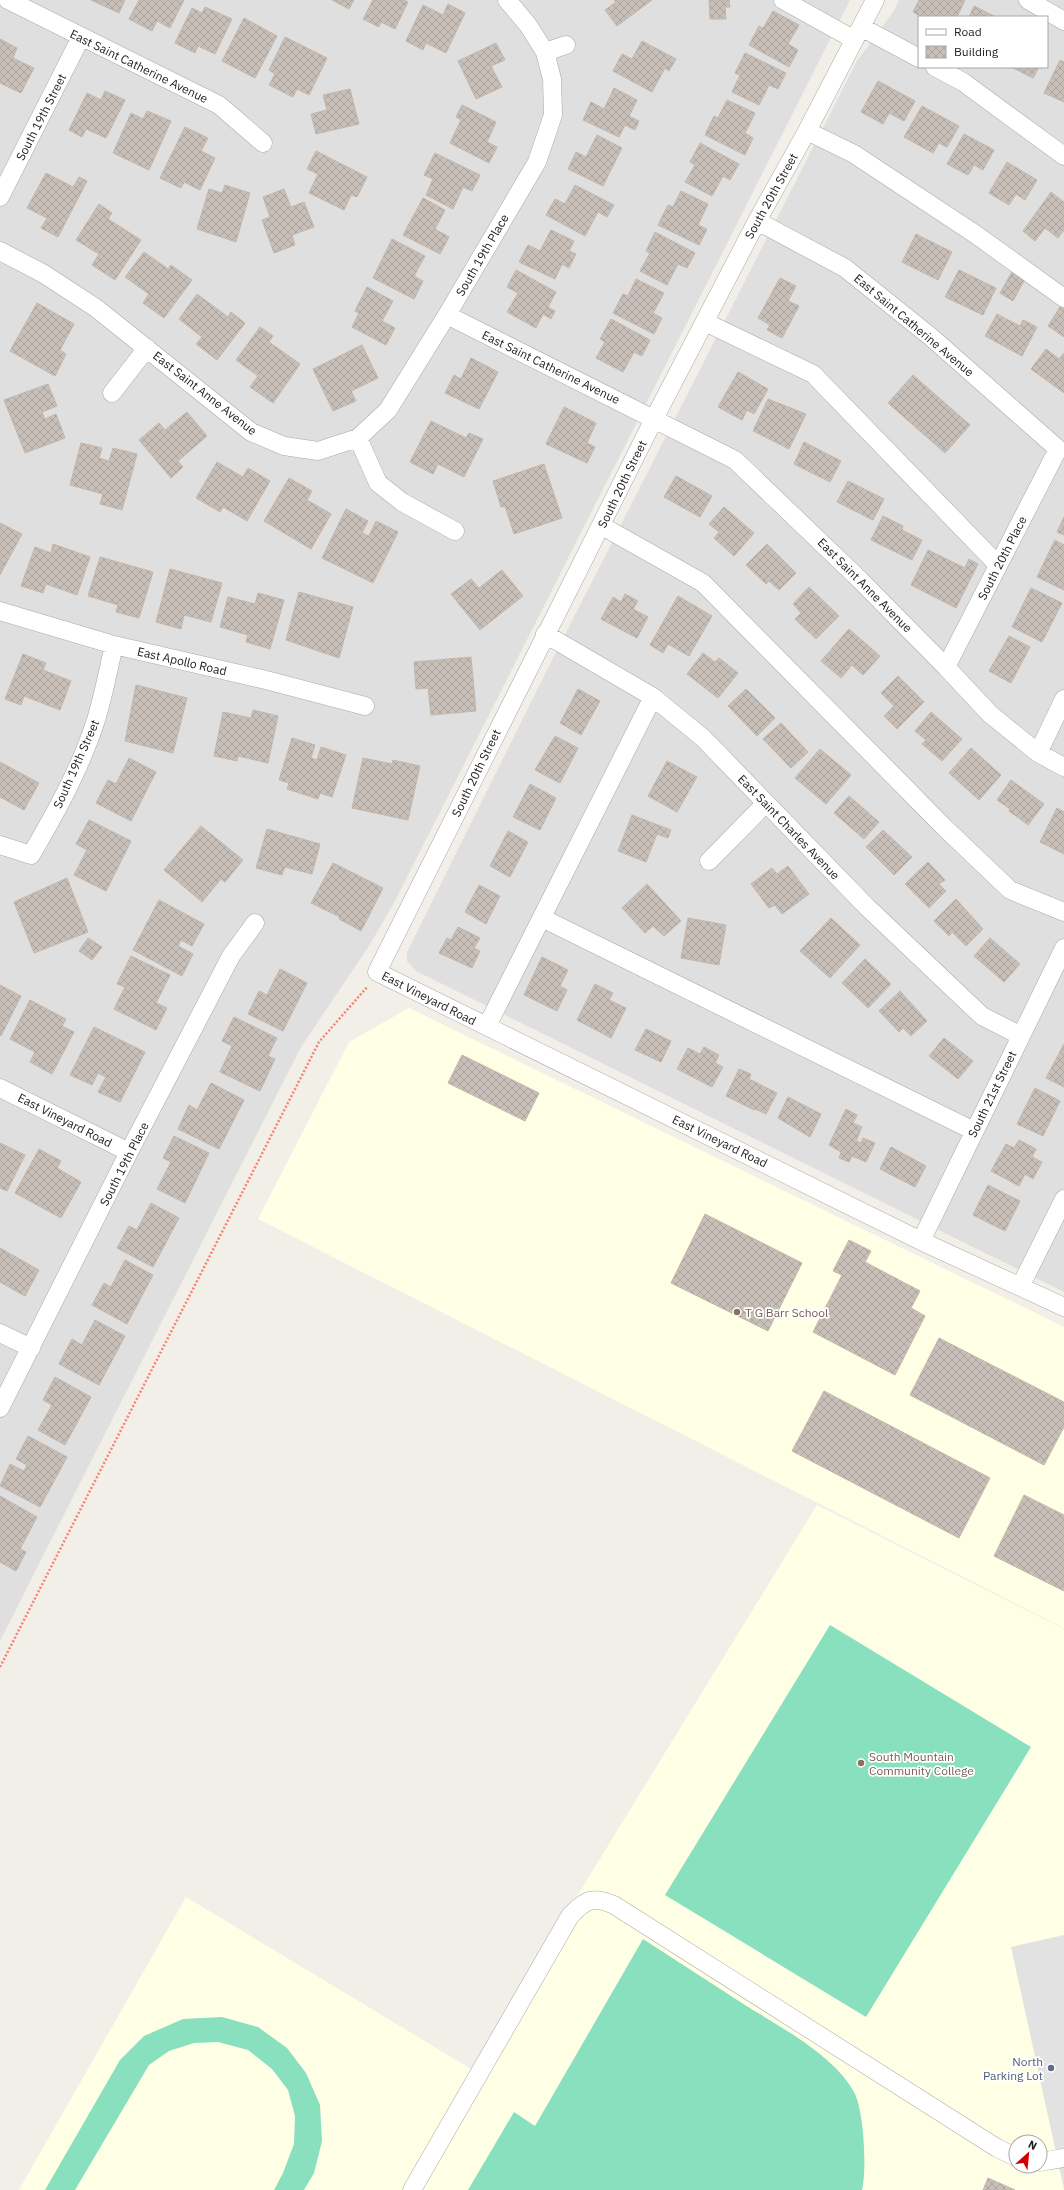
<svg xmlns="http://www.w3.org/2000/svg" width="1064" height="2190" font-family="'IBM Plex Sans',sans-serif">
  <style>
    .residential { fill: #e0dfdf; fill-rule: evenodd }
    .education { fill: #ffffe5; fill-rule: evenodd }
    .pitch { fill: #88e0be }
    .parking { fill: #e2e2e2 }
    .building { fill: url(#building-cross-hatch); stroke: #c4b6ab }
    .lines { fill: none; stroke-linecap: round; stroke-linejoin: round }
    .minor-casing { stroke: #a9a9a9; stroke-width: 19 }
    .path { stroke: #fa8072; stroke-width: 2.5; stroke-dasharray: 2 2; stroke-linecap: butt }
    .minor { stroke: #fff; stroke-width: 18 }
    .education-dot { fill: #8d6e63; stroke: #fff; stroke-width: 1.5 }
    .service-dot { fill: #5c6f8a; stroke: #fff; stroke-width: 1.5 }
    .labels { text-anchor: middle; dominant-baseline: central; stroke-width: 3.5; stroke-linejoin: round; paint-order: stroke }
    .street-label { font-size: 12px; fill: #222; stroke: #fff }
    .education-label { font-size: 12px; fill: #785e54; stroke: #fff; text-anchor: start }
    .service-label { font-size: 12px; fill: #4e5e75; stroke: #fff; text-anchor: end }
  </style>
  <defs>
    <pattern id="building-cross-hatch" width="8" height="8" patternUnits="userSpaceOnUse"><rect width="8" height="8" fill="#c7bfb8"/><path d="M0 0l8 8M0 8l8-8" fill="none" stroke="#aba49e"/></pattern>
  </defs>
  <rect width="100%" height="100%" fill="#f2efe9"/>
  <path class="residential" d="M0,0H850L395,901L369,946L301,1047L0,1641Z
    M899,0H1064V1292L416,971L407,961V952L549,666L857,61L893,12ZM919,17H1047V67H919Z"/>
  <path class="education" d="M409,1008L1064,1327V1628L258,1219L349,1042Z
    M817,1505L1064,1629V2190H19L186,1897L471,2069ZM1016,2142H1040V2166H1016Z"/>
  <path class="pitch" d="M830,1625L1031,1747L866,2017L665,1895Z
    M643,1939C677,1961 711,1983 745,2005C780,2027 836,2056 855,2094C864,2114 867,2169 862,2190H468L514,2112L535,2126Z
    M222,2017L258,2027L287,2048L306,2073L320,2105L322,2141L314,2173L304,2190H274L283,2173L294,2144L295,2116L288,2090L272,2069L248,2050L218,2042L194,2043L169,2051L149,2065L75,2190H45L120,2060L144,2036L183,2019Z"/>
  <path class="parking" d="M1064,1935V2189L1011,1947Z"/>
  <path class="building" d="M91,0H125L119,13Z
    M139,0H184L170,28L157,21L152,31L129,19Z
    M332,0H354L349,9Z
    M373,0H404L408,2L395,29L381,22L379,27L363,19Z
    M614,0H652L617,26L605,10L616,2Z
    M709,0H729L730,7H725L726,19H710Z
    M919,0H965L957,17H922L913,12Z
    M448,4L465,13L446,53L426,43L423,50L406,41L423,5L443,15Z
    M974,6L996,17H969Z
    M205,7L232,19L215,54L198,46L195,53L175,43L192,8L202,13Z
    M773,11L799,25L788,44L798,50L789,67L749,45L759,26L763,28Z
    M244,18L277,36L255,78L222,61Z
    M285,37L327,58L309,95L297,89L293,97L269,85L275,74L269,70Z
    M0,39L17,48L13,58L34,68L21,93L0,83Z
    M642,41L676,59L669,71L665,68L652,92L613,71L622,54L632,59Z
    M496,43L505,60L491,66L502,87L476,99L458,61Z
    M745,53L786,73L778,89L769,85L759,105L732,92L740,75L735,73Z
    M1060,60L1064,62V102L1044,93Z
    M1011,67H1039L1033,78Z
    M878,81L915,101L904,121L889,113L883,124L861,112Z
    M614,88L637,100L629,116L639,121L635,130L625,125L619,137L583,120L591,102L604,109Z
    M350,89L359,124L316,134L311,114L327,110L323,95Z
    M105,91L125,100L106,138L86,129L82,137L69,130L87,93L101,100Z
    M727,100L755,113L745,133L753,138L745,155L705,135L714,116L718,118Z
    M462,105L496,122L487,142L497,147L489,163L450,143L461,120L456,117Z
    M922,106L959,126L947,147L939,143L933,153L904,137Z
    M147,111L171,121L149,170L113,153L131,113L143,119Z
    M185,127L208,138L201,151L215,158L200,190L184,182L181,188L160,178Z
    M964,134L994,150L983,170L974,165L968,175L947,164Z
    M597,135L622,148L603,186L568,169L576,152L586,157Z
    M700,143L739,164L730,180L723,176L712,196L685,182L695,165L690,162Z
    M316,151L367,177L357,197L351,195L344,210L309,193L318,174L307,169Z
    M435,153L480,175L472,191L463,187L453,209L426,195L433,179L424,175Z
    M1007,162L1037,180L1025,200L1016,194L1009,205L989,193Z
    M46,173L73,187L79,177L87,181L58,237L41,228L47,218L27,208Z
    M225,185L250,193L236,242L197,229L209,189L222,193Z
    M575,185L614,205L607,217L598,212L585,236L546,215L555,199L565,204Z
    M284,189L291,207L304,202L314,227L292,235L295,245L274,253L262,220L270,217L263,197Z
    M681,191L708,204L698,225L707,229L699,245L658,225L668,205L673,207Z
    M1051,192L1064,202V230L1058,238L1045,228L1035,241L1023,231Z
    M423,198L445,210L435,229L449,237L440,254L403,235Z
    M99,204L112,213L108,219L141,240L115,280L92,265L99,254L76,240Z
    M551,230L574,241L569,251L576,254L569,268L562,264L555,279L519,262L528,245L540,251Z
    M655,232L695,253L687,268L678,264L667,285L640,271L650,253L646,251Z
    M916,234L952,252L938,280L902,262Z
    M392,239L425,256L414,276L423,281L414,299L373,278Z
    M144,252L168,269L171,265L192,280L164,318L143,303L149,294L125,277Z
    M516,270L556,292L548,307L555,311L551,319L543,314L536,328L507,312L518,293L507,287Z
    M959,270L996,288L983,315L945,297Z
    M1012,272L1025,279L1013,301L1000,293Z
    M780,278L796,286L788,301L799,306L782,338L767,330L770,325L758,318Z
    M636,279L664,293L653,313L662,318L654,334L613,313L623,294L628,296Z
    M367,287L393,301L382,321L395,328L386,345L352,327L359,313L355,311Z
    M197,294L228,317L231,312L245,323L217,360L196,344L202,337L179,319Z
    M37,303L74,324L60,350L66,354L55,376L10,351Z
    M1060,307L1064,309V337L1048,326Z
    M997,314L1020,326L1023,320L1037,327L1022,356L985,336Z
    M611,319L650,340L642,356L634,352L623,372L596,358L605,342L600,339Z
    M260,327L273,336L269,342L300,364L273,403L250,387L258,376L236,360Z
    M362,345L378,378L351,391L356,401L333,411L313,369Z
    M1046,349L1059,359L1064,353V393L1031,369Z
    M471,358L498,372L479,409L445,393L454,375L461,379Z
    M738,372L768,389L754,414L747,410L742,420L718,407Z
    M913,375L970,425L945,453L888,403Z
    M48,384L57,406L42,412L45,419L56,414L65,438L25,453L4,400Z
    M768,399L806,414L789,449L753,431Z
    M564,407L596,423L587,443L595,447L587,463L546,444Z
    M187,412L207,436L178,461L183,467L171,478L139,440L159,423L165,430Z
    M431,421L466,438L469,433L483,439L464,477L438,464L433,474L410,462Z
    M804,442L841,461L830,482L794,464Z
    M81,443L102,448L99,458L109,461L113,448L137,454L122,510L100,504L103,494L70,485Z
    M217,462L243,477L248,468L270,481L247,521L223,507L220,512L196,498Z
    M544,464L562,518L514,534L505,506L501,507L493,481Z
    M676,476L712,496L700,517L664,497Z
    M289,478L312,491L307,500L331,514L311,549L264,521Z
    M848,481L884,499L873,520L837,502Z
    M724,507L754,533L734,556L714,538L719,532L709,524Z
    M346,509L368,521L362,533L369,536L376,521L398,532L373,583L322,558Z
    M883,516L903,526L902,530L922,540L912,560L871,540Z
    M1064,517V535L1057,532Z
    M0,523L22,534L0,575Z
    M1055,540L1064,545V590L1037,577Z
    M53,544L90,557L77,595L46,584L43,593L21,586L35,547L51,553Z
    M767,544L796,573L779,590L769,581L766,584L746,565Z
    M928,550L965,568L969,559L978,564L956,608L911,585Z
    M100,557L153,572L139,618L116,612L118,605L88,596Z
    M170,569L222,583L211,622L184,615L181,629L156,622Z
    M502,570L523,596L480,630L451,594L471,579L479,588Z
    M809,587L839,616L816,639L795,619L801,613L793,604Z
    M1031,588L1062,603L1042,642L1012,627Z
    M299,592L353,607L339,658L286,640Z
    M258,593L284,600L270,649L246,642L248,635L220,627L228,597L255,604Z
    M625,594L638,601L633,609L648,617L637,638L601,619L613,597L621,602Z
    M678,596L712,616L689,656L668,644L663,653L650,645Z
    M849,629L880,656L863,675L852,665L841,678L821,661Z
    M1009,636L1030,647L1011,683L989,671Z
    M703,653L715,662L719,658L738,673L718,698L687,674Z
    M23,654L46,663L43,670L71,681L60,710L24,696L21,705L5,699Z
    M471,657L476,711L431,715L428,688L416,689L414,662Z
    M898,676L924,702L897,729L884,716L894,706L881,693Z
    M136,685L187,698L173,753L125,741Z
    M578,689L600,701L581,735L560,723Z
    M746,689L775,718L757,736L728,706Z
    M253,710L278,716L268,763L238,756L237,761L214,756L223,712L251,718Z
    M931,712L962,739L942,761L922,744L926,740L915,731Z
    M781,723L808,752L791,768L763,739Z
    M555,736L578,748L560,783L535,770Z
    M292,738L315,745L311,758L317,760L321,747L346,755L332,797L320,793L318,799L287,789L289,783L279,780Z
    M971,748L1001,775L979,800L949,773Z
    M820,749L851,775L826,804L795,778Z
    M129,758L156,772L131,821L96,803L108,780L116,784Z
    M363,758L392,764L393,760L420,766L408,820L352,808Z
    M667,761L697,777L677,812L648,796Z
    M0,762L39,783L24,810L0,797Z
    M1011,780L1044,804L1028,825L1009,811L1010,809L997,800Z
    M530,784L556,798L540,830L513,817Z
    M849,796L879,822L864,839L834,813Z
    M1057,808L1064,812V854L1040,842Z
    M632,815L671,830L668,838L657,834L646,862L618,851Z
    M89,820L131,841L106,891L74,875L87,850L76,844Z
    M201,826L243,860L225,882L221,879L202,902L164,870Z
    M267,829L320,844L312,874L285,867L282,875L256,868Z
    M883,830L912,857L894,875L866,847Z
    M508,831L528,842L510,877L490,866Z
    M928,862L945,880L939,884L946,891L929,908L905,884Z
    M333,863L383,888L361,931L339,919L340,917L311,903Z
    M788,866L809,894L782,914L775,905L769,908L751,884L772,868L777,874Z
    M67,878L88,932L34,953L14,902Z
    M647,884L681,921L664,936L653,926L645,933L622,908Z
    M479,885L500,896L486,924L465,912Z
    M956,899L983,929L966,946L952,932L949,936L934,921Z
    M159,900L204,924L192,946L181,940L178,946L193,954L182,976L133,950Z
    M688,918L726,925L719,965L681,958Z
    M831,918L860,945L830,978L800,951Z
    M458,927L480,938L474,948L480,951L472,968L439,953L447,938L451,940Z
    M88,938L102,947L92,960L79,951Z
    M990,938L1020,964L1004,982L974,956Z
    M131,956L170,975L156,1003L167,1008L156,1030L114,1009L125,987L117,984Z
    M542,957L568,970L560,986L567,990L557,1011L524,995Z
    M865,959L891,984L868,1008L842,983Z
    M280,969L307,983L283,1031L248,1014L259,991L267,995Z
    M595,984L613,993L609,1000L626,1008L611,1038L577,1020Z
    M0,985L21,996L1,1036L0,1035Z
    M900,991L927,1021L911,1036L903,1028L899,1032L879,1011Z
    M30,1000L66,1019L62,1026L74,1032L52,1074L30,1062L35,1052L10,1039Z
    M234,1017L277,1038L268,1056L275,1059L260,1091L220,1072L232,1046L222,1041Z
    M94,1027L145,1052L120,1102L98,1092L106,1077L98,1073L92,1085L70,1075Z
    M646,1029L671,1041L661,1062L635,1050Z
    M944,1038L973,1061L958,1079L929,1056Z
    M1064,1044V1087L1046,1078Z
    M704,1047L719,1055L715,1063L723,1067L712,1087L677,1069L688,1048L700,1054Z
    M462,1055L539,1093L525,1121L448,1083Z
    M739,1069L751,1074L749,1079L777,1093L766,1114L755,1109L754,1110L726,1096Z
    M211,1083L244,1100L219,1149L178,1129L189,1105L197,1110Z
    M1035,1088L1060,1101L1043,1136L1017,1124Z
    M788,1097L821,1114L810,1137L778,1118Z
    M846,1109L857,1115L853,1123L862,1127L856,1141L861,1143L863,1138L875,1143L866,1162L852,1156L849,1162L839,1158L841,1152L829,1145Z
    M174,1136L209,1153L185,1203L157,1189L171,1162L163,1158Z
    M1019,1140L1036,1149L1032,1157L1042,1162L1033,1179L1025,1174L1019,1186L991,1171L1006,1144L1014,1148Z
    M0,1143L25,1155L7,1191L0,1188Z
    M891,1147L926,1166L915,1187L880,1169Z
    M39,1149L61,1161L57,1168L81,1182L61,1218L15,1193Z
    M988,1185L1020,1201L1005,1231L973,1215Z
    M151,1203L179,1218L153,1267L117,1248L129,1226L137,1230Z
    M705,1214L802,1263L768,1331L671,1283Z
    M849,1240L871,1251L865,1262L920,1291L911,1308L925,1316L895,1375L813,1332L842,1275L833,1271Z
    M0,1248L39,1270L25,1296L0,1282Z
    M125,1260L153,1275L127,1324L92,1305L104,1283L111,1287Z
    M95,1320L125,1336L99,1385L59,1364L72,1339L82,1345Z
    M939,1338L1064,1402V1427L1044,1465L910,1395Z
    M55,1377L91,1397L65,1445L38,1430L52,1405L43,1400Z
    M824,1391L990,1478L959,1538L792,1451Z
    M28,1436L67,1457L40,1507L0,1486L10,1464L24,1471L27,1465L16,1459Z
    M1024,1495L1064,1515V1591L994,1556Z
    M0,1496L37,1517L20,1549L26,1552L16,1571L0,1562Z
    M988,2178L1015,2190H983Z"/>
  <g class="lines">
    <g class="minor-casing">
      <path id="minor" d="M8,0L219,105L263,143
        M783,0L853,39
        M875,0L807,131L757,221L654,419L377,972L921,1241L1064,1307
        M1028,0L1064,21
        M861,27L919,58
        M545,52L566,45
        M935,67L963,82L1064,156
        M807,131L854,154L975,234L1064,298
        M0,197L81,37
        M757,221L845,268L931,337L1058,449L946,667
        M0,251L44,274L96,308L251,432L284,446L318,451L358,438L388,410L447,315L537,162L553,115L552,79L545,52L528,25L507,0
        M447,315L735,460L859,579L946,667L990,714L1038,753L1064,767
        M705,322L813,374L998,565
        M112,393L147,348
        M358,438L378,483L402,502L455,531
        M602,526L703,583L945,828L1010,890L1064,912
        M0,611L114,645L266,680L365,706
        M545,634L653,697L703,738L867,907L982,1016L1021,1036
        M1038,753L1064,699
        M0,845L31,855C55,814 80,769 95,723C103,698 108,671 114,645
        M709,861L766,803
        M542,918L974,1131
        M487,1026L653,697
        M0,1088L129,1152
        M921,1241L1064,948
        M1020,1287L1064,1199
        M0,1333L31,1348
        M0,1408L129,1152L231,956L255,923
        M1040,2162L1064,2158
        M412,2190L570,1916C586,1899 593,1896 614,1905L997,2148L1016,2157"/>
    </g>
    <path class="path" d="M0,1667L319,1042L368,986"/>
    <use href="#minor" class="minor"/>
  </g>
  <g class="education-dot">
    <circle cx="737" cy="1312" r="4"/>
    <circle cx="861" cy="1763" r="4"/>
  </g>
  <circle class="service-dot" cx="1051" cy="2068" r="4"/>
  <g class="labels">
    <g class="street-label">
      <text transform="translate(139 66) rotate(26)">East Saint Catherine Avenue</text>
      <text transform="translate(41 117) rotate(-63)">South 19th Street</text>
      <text transform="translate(771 196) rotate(-61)">South 20th Street</text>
      <text transform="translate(482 255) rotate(-60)">South 19th Place</text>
      <text transform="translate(914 325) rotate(40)">East Saint Catherine Avenue</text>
      <text transform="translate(551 367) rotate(26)">East Saint Catherine Avenue</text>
      <text transform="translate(205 393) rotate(38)">East Saint Anne Avenue</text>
      <text transform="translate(622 484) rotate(-64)">South 20th Street</text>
      <text transform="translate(1002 558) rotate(-63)">South 20th Place</text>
      <text transform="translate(865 585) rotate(45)">East Saint Anne Avenue</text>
      <text transform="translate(182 661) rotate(13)">East Apollo Road</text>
      <text transform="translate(76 764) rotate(-66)">South 19th Street</text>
      <text transform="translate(476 773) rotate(-64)">South 20th Street</text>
      <text transform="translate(789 827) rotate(46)">East Saint Charles Avenue</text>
      <text transform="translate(429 998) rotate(27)">East Vineyard Road</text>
      <text transform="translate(992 1094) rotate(-64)">South 21st Street</text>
      <text transform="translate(65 1120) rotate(27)">East Vineyard Road</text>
      <text transform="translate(720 1141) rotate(26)">East Vineyard Road</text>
      <text transform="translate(124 1164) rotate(-63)">South 19th Place</text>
    </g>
    <g class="education-label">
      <text x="745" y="1312">T G Barr School</text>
      <text x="869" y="1756">South Mountain<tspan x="869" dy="14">Community College</tspan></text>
    </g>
    <g class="service-label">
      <text x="1043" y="2061">North<tspan x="1043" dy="14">Parking Lot</tspan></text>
    </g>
  </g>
  <rect x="918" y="16" width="130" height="52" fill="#ffffff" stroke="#a7a7a7"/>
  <rect x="926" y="29" width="20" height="6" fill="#ffffff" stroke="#a7a7a7"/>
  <text x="954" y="36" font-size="12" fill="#222222">Road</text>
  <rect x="926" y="46" width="20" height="12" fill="url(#building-cross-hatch)" stroke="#a7a7a7"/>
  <text x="954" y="56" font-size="12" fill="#222222">Building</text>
  <g transform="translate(1028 2154) rotate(27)"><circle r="19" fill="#ffffff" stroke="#a7a7a7"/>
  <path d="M0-3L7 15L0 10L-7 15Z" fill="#d40000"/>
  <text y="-6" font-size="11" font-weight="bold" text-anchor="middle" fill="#222222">N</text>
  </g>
</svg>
